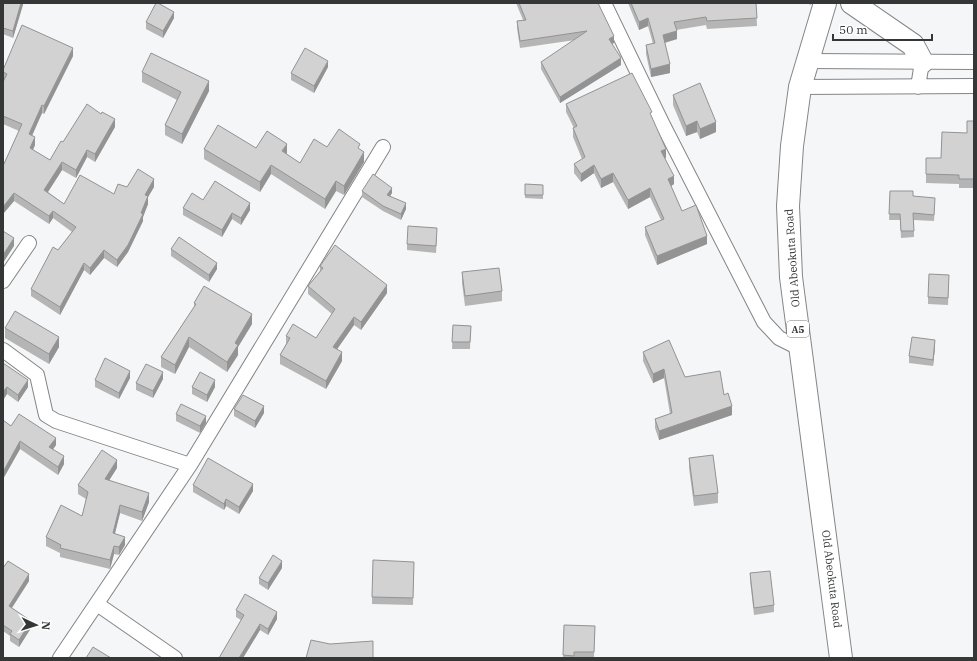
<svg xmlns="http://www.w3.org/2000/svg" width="977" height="661" font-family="'IBM Plex Serif',serif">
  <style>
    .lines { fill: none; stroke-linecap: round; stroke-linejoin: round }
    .minor-casing { stroke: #848587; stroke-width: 16 }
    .trunk-casing { stroke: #848587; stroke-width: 24 }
    .minor { stroke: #fff; stroke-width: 14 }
    .trunk { stroke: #fff; stroke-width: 22 }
    .wall { fill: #b5b5b5 }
    .shaded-wall { fill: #939394 }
    .building { fill: #d2d2d3; stroke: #939394 }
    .labels { text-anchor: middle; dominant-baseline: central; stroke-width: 3; stroke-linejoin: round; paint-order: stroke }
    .shield { fill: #fff; stroke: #727272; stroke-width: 1 }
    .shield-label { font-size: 10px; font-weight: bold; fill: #353636 }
    .street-label { font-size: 11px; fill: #353636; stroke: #fff }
  </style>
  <rect width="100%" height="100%" fill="#f5f6f7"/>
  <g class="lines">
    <g class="minor-casing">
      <path id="minor" d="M604,3L663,125L764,322L779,338L801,349
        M808,61L974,62
        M800,87L974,86
        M918,87L922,62
        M3,281L29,243
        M3,350L37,375L46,415L56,421L190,465
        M97,604L175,658
        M60,658L190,465L383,147"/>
    </g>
    <g class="trunk-casing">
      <path id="trunk" d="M825,3L800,87L792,146L788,206L791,277L841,658
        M852,3L913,45L922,62"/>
    </g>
    <use href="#minor" class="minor"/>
    <use href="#trunk" class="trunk"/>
  </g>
  <path class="wall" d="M3,3H23L13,38L3,34Z
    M516,3H598L614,43L612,44L621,65L560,103L541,69V62L575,40L520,48L517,28V21L523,20Z
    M628,3H756L757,26L707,29L706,25L676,30L677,39L665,43L670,73L651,77L646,54V45L653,44L648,26L639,30Z
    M806,3H812L811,5Z
    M174,18L163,38L146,29V22Z
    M73,56L44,114L42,113L32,136L35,145L33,150L50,160L63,142L115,127L95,162L87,157L76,178L62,170L48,192L64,204L114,194L127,187H154L148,197V204L143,217V221L128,252L117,267L104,258L90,275L84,270L60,315L31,296V289L58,250L72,232L53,218L49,224L14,201L3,214V166L19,131L3,124V82L4,80H3V70Z
    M328,67L314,93L291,80V73Z
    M142,72L209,91L182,144L165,135V125L177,100L142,82Z
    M673,95L716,132L700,139L697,132L686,136L673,105Z
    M566,104L652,117L666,158H665L674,184L671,186L682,211L707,244L657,265L645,235V227L661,220L650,197L628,209L613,182L601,188L594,173L581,182L574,173V164L582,159L573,137V128H574L566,112Z
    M974,121V188H959V184L926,183V158H941L967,133Z
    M327,147L360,150L364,162L344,195L336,191L325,209L271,174L260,192L204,159V149L256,148L286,154L300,163Z
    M525,184L543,185V199L525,198Z
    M362,191L392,193L390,196L406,209L401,220L383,211L362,197Z
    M890,191L913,196L935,204L934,221L914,220V237L901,238L900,220H889Z
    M203,200L250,210L241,225L232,219L222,237L183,215V208Z
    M437,235L436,253L407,250V244Z
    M171,249L217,269L209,282L171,256Z
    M320,266L387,293L361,330L354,325L337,349L342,361L326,389L280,364V355L286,344V336L316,338L332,314L308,294V286L320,271Z
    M462,272L502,291V301L465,306L462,283Z
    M949,282L948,305L928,304V297Z
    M194,303L252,324L238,347V355L227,372L189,347L175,374L161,367V357L194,307Z
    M453,325L471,326L470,349H452Z
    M5,328L59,347L49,364L5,338Z
    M935,347L933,366L909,363V356Z
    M643,352L685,377L724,395L732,415L659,440L655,428V419L670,414L664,378L653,383L643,361Z
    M3,363L28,387L18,402L7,394L3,400Z
    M130,378L119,399L95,387V380Z
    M163,379L153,398L136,390V383Z
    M192,387H215L207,402L192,394Z
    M234,409L264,413L255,428L234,416Z
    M176,414L206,423L200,433L176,421Z
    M3,420L11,426L56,445L53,449L64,464L58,475L20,449L3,479Z
    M689,458L718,493V503L694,506L689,468Z
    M117,468L109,480L149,502L142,521L120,513L115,533L125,545L119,555L114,554L110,569L60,557V553L46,546V537L82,516L86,499L78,494V485Z
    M193,485L253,491L239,514L226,506L224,510L193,492Z
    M414,562L413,605L372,604V597Z
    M3,568L29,581L12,608L31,628L19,647L10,641V636L3,631Z
    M282,568L268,590L259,584V578Z
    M750,573L774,605V612L754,615L750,580Z
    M236,610L277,619L268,635L260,630L243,658H219L241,620L236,617Z
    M564,625L595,626L594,658H563Z"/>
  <path class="shaded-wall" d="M21,3H23V5L13,38V31Z
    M174,12V18L163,38V31Z
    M648,18V26L639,30V22Z
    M677,31V39L663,43V35Z
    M614,36V43L609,45V39Z
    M73,48V56L44,114V106Z
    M621,58V65L560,103V97Z
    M328,61V67L314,93V86Z
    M670,64V73L651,77V69Z
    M209,81V91L182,144V134Z
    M42,105V113L29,142V134Z
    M115,119V127L95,162V154Z
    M697,121V132L686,136V126Z
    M716,122V132L700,139V129Z
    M35,137V145L30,156V148Z
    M287,144V154L282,151Z
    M666,149V158L661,160V151Z
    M87,150V157L76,178V170Z
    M364,152V162L344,195V186Z
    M62,162V170L44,198V190Z
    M271,165V174L260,192V182Z
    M594,165V173L581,182V174Z
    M613,173V182L601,188V179Z
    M674,176V184L668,188V179Z
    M154,179V187L148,197V204L143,217V221L128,252L117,267V260L141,213L145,195Z
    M336,181V191L325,209V199Z
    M392,188V193L387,201V195Z
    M650,188V197L628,209V200Z
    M14,193V201L3,214V207Z
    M250,203V210L241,225V218Z
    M406,203V209L401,220V214Z
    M53,211V218L49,224V216Z
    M232,213V219L222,237V230Z
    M707,236V244L657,265V256Z
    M14,238V246L3,263V255Z
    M104,250V258L90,275V268Z
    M84,263V270L60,315V307Z
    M217,263V269L209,282V275Z
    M387,285V293L361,330V322Z
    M252,314V324L238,347V355L227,372V362L235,343Z
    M354,317V325L333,355V347Z
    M59,337V347L49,364V354Z
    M189,337V347L175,374V365Z
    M935,340V347L933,366V360Z
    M342,352V361L326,389V381Z
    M664,369V378L653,383V374Z
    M130,371V378L119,399V393Z
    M163,372V379L153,398V391Z
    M28,380V387L18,402V395Z
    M215,380V387L207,402V395Z
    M7,387V394L3,400V392Z
    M264,406V413L255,428V421Z
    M732,406V415L659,440V431Z
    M206,416V423L200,433V426Z
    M56,438V445L49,455V447Z
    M20,441V449L3,479V472Z
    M64,456V464L58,475V467Z
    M117,460V468L105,487V479Z
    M253,484V491L239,514V507Z
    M149,493V502L142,521V512Z
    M226,499V506L224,510V504Z
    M120,505V513L113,541V533Z
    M4,518V527L3,529V520Z
    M125,537V545L119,555V547Z
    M114,546V554L110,569V560Z
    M282,561V568L268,590V583Z
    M29,574V581L9,612V606Z
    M277,612V619L268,635V629Z
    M31,621V628L19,647V640Z
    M260,624V630L243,658H239Z"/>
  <path class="building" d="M3,3H21L13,31L3,28Z
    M156,3H158L174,12L163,31L146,22Z
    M519,3H598L614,36L609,39L621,58L560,97L541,62L587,31L520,41L517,21L526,20Z
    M631,3H756L757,18L707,21L706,17L674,22L677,31L663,35L670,64L651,69L646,45L655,43L648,18L639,22Z
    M22,25L73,48L44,106L42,105L29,134L35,137L30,148L50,160L61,141L63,142L87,104L101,114L102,112L115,119L95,154L87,150L76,170L62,162L44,190L64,204L80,175L114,194L118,184L127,187L138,169L154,179L145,195L148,196L141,213L143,214L128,245L117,260L104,250L90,268L84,263L60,307L31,289L53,247L58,250L76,227L53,211L49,216L14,193L3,207V166L22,124L3,116V82L7,74L3,72V70Z
    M305,48L328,61L314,86L291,73Z
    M151,53L209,81L182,134L165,125L181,92L142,72Z
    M632,73L652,112L650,113L666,149L661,151L674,176L668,179L682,211L696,205L707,236L657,256L645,227L664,219L650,188L628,200L613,173L601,179L594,165L581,174L574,164L585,157L573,128L577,126L566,104Z
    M700,83L716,122L700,129L697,121L686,126L673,95Z
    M967,121H974V179H959V175L926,174V158H941L942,132L967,133Z
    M218,125L256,148L267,131L287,144L282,151L300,163L314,139L327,147L339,129L360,144L358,148L364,152L344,186L336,181L325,199L271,165L260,182L204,149Z
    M373,174L392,188L387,195L406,203L401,214L383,206L362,191Z
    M215,181L250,203L241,218L232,213L222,230L183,208L192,193L203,200Z
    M525,184L543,185V195H525Z
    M890,191H913V196L935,198L934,215L913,213L914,231H901L900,214H889Z
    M408,226L437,228L436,246L407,244Z
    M3,231L14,238L3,255Z
    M179,237L217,263L209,275L171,249Z
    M335,245L387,285L361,322L354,317L333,347L342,352L326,381L280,355L290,338L286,336L293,324L316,338L335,309L308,286L323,268L320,266Z
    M499,268L502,291L465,296L462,272Z
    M929,274L949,275L948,298L928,297Z
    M204,286L252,314L235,343L238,345L227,362L189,337L175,365L161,357L196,304L194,303Z
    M15,311L59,337L49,354L5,328Z
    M453,325L471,326L470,342H452Z
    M912,337L935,340L933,360L909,356Z
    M669,340L685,377L720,371L724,395L728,393L732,406L659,431L655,419L672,413L664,369L653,374L643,352Z
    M105,358L130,371L119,393L95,380Z
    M3,363L28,380L18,395L7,387L3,392Z
    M146,364L163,372L153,391L136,383Z
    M200,372L215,380L207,395L192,387Z
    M243,395L264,406L255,421L234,409Z
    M181,404L206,416L200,426L176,414Z
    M19,414L56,438L49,447L64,456L58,467L20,441L3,472V435L4,434L3,433V420L11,426Z
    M102,450L117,460L105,479L149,493L142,512L120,505L113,533L125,537L119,547L114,546L110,560L60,548L61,545L46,537L61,505L82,516L88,492L78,485Z
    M713,455L718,493L694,496L689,458Z
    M208,458L253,484L239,507L226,499L224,504L193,485Z
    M273,555L282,561L268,583L259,578Z
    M373,560L414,562L413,598L372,597Z
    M8,561L29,574L9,606L31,621L19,640L10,634L12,631L3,625V568Z
    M770,571L774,605L754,608L750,573Z
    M245,594L277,612L268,629L260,624L239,658H219L244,615L236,610Z
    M564,625L595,626L594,652H574V656L563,655Z
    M311,640L330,644L373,641V658H306Z
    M93,647L111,658H86Z"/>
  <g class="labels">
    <rect class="shield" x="787" y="321" width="22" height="16" rx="3"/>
    <g class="shield-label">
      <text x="798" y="329">A5</text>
    </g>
    <g class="street-label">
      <text transform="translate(792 258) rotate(-94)">Old Abeokuta Road</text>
      <text transform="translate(832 579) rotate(83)">Old Abeokuta Road</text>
    </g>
  </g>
  <rect width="977" height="661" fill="none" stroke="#353636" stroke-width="8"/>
  <g transform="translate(36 625) rotate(94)" stroke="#ffffff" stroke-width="3" paint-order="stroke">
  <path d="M0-3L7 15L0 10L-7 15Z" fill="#353636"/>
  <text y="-6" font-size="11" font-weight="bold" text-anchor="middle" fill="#353636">N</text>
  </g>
  <path d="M833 34v6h99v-6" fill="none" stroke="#353636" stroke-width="2"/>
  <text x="839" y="34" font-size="12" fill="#353636" stroke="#ffffff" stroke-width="3" paint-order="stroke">50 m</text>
</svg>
